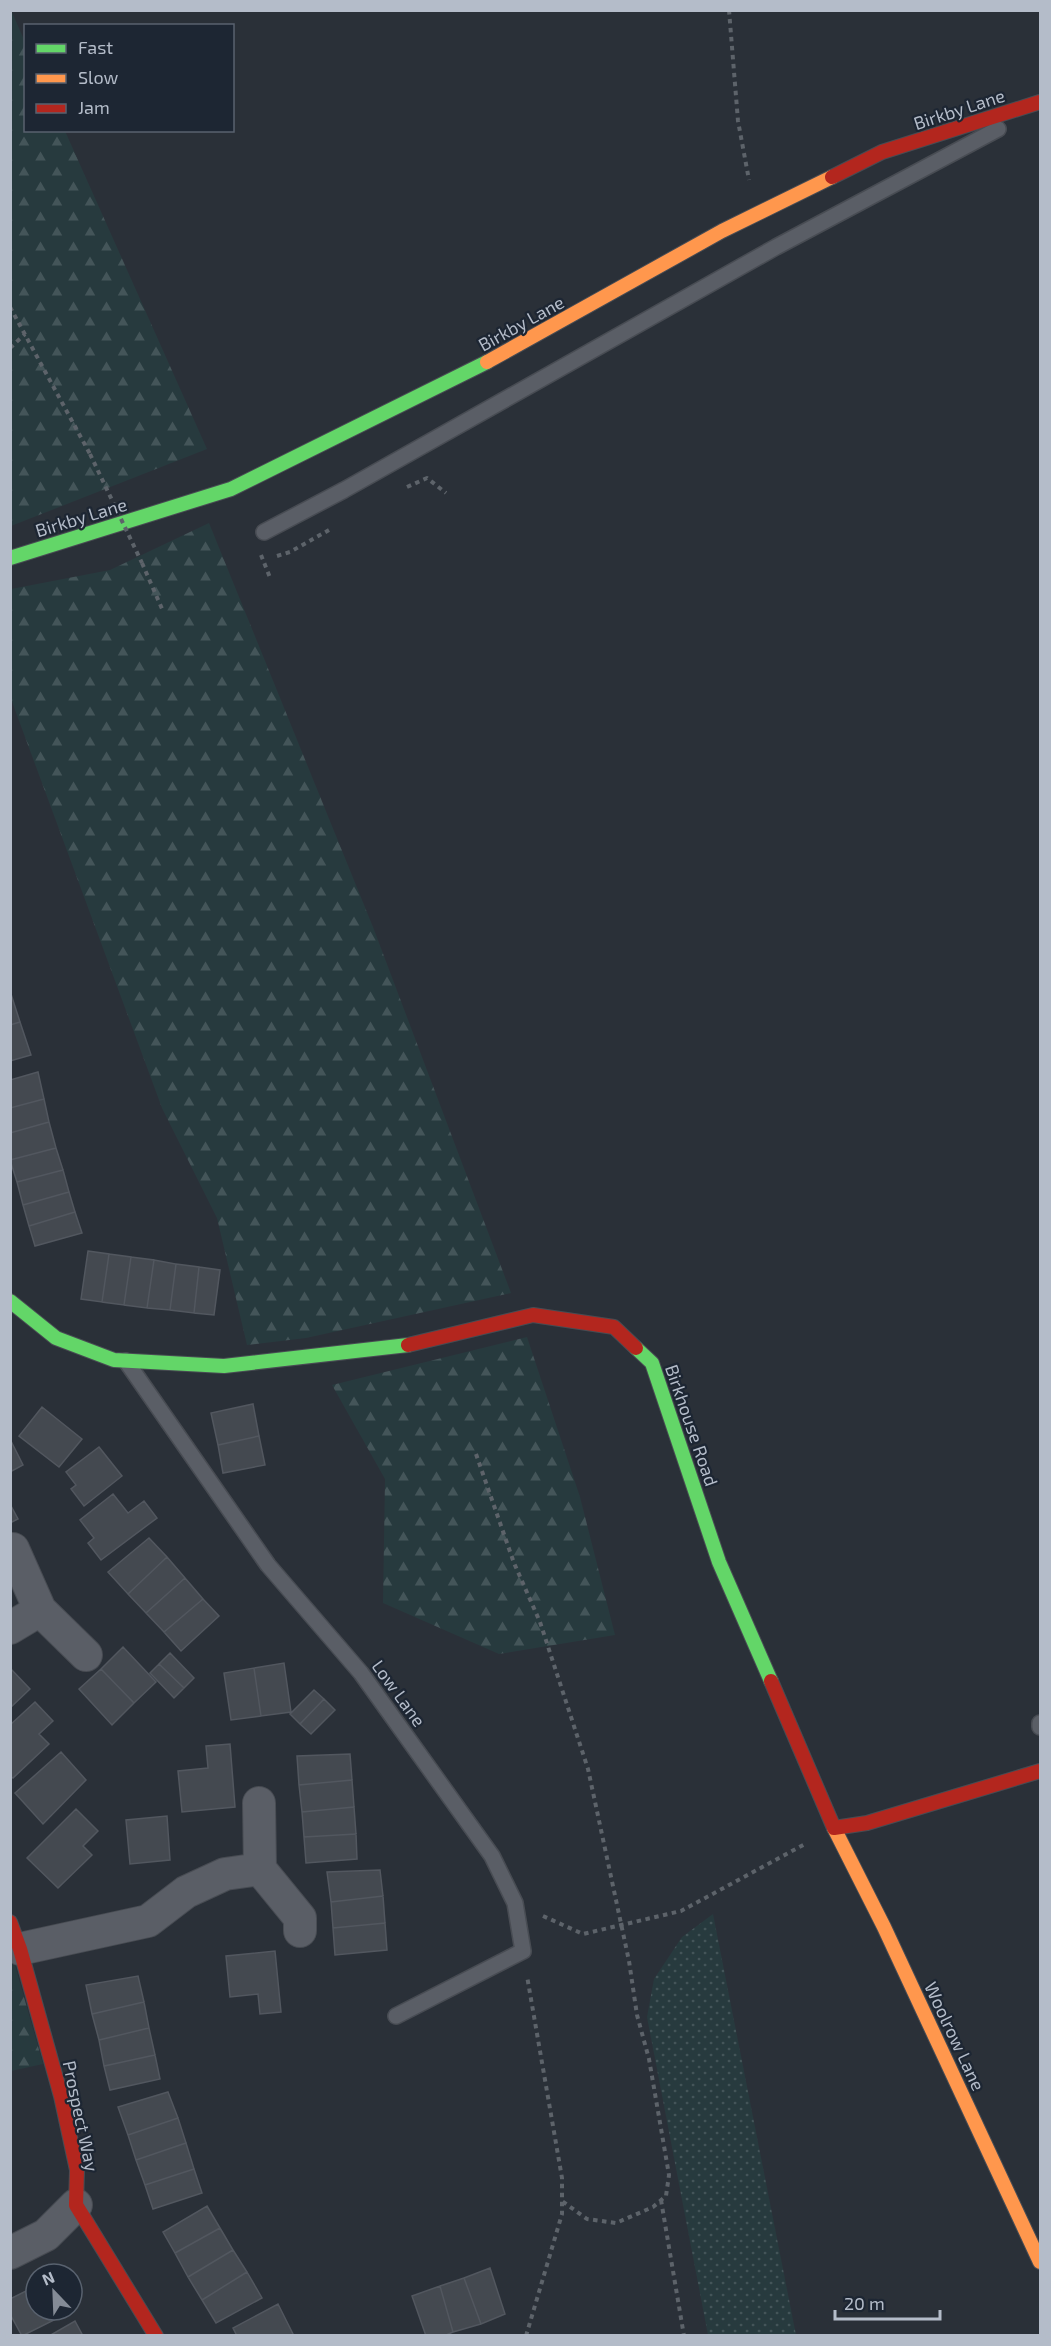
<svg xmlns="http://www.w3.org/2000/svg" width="1051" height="2346" font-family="'Exo 2',sans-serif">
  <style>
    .grass { fill: url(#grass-dots) }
    .forest { fill: url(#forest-firs) }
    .building { fill: #444950; stroke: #52575f; stroke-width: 1.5 }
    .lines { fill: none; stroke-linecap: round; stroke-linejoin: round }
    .lane-casing { stroke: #484c53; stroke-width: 18 }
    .street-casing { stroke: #484c53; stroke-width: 34 }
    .fast-casing { stroke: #484c53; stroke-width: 16 }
    .slow-casing { stroke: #484c53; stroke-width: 16 }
    .jam-casing { stroke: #484c53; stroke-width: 16 }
    .path { stroke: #5d636a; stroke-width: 4; stroke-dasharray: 4.5 4.5; stroke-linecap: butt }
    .lane { stroke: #5a5e66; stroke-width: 15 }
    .street { stroke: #5a5e66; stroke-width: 32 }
    .fast { stroke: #63d668; stroke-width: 14 }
    .slow { stroke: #ff974d; stroke-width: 14 }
    .jam { stroke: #b3261e; stroke-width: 14 }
    .path-bridge { stroke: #5d636a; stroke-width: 4; stroke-dasharray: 4.5 4.5; stroke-linecap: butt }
    .labels { text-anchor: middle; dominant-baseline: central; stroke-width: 4.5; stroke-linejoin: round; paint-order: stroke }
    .street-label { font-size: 18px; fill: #b4bcc9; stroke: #1d2633 }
  </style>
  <defs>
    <pattern id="grass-dots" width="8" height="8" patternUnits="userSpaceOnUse" patternTransform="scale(1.5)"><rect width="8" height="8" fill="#273a3e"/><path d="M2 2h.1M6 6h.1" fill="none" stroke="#445559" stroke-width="1.8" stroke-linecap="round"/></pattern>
    <pattern id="forest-firs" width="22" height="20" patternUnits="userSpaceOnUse" patternTransform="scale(1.5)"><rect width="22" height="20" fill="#273a3e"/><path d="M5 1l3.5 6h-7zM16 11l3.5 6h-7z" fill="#445559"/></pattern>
  </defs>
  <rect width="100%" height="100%" fill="#2a3038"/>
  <path class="grass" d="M713,1914L796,2335H708L647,2017L654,1979L682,1937Z"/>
  <path class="forest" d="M11,10L25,42L26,130L65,131L207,449L11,526Z
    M209,523L373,927L511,1293L306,1338L247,1345L217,1218L162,1108L11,699V589L110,570Z
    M527,1337L580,1497L615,1635L499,1654L383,1603L385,1479L332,1385Z
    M10,1948L43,2064L11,2071H10Z"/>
  <path class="building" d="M10,991L20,1022L10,1025Z
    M20,1022L31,1055L10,1061V1025Z
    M38,1072L44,1099L10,1108V1080Z
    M44,1099L49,1122L10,1133V1108Z
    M49,1122L56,1148L10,1160V1133Z
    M56,1148L63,1170L17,1182L10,1160Z
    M63,1170L69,1192L23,1205L17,1182Z
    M69,1192L75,1212L29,1226L23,1205Z
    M75,1212L82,1233L35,1246L29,1226Z
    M88,1251L109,1254L102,1302L81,1299Z
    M109,1254L131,1257L124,1305L102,1302Z
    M131,1257L154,1260L147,1308L124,1305Z
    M154,1260L176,1264L170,1310L147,1308Z
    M176,1264L199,1267L194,1313L170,1310Z
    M199,1267L220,1270L214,1315L194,1313Z
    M253,1404L259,1436L218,1445L211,1413Z
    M42,1407L82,1439L59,1467L19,1436Z
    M259,1436L265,1465L223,1473L218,1445Z
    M10,1439L23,1465L10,1472Z
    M99,1447L122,1476L84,1506L71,1489L76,1485L66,1472Z
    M113,1494L128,1513L144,1501L157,1518L101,1560L88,1543L94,1538L80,1520Z
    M10,1504L18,1519L10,1523Z
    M149,1538L167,1557L128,1594L108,1572Z
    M167,1557L185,1578L146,1613L128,1594Z
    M185,1578L203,1599L164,1632L146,1613Z
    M203,1599L219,1616L181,1651L164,1632Z
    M123,1647L156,1682L134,1703L101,1669Z
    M170,1653L194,1678L184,1688L159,1664Z
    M284,1663L291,1712L261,1716L254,1668Z
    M159,1664L184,1688L174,1698L150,1673Z
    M10,1668L30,1689L10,1708Z
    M254,1668L261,1716L231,1720L224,1673Z
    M101,1669L134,1703L112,1725L79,1689Z
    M314,1690L324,1699L300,1724L290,1714Z
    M324,1699L335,1710L311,1734L300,1724Z
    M35,1702L53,1721L39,1734L49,1744L13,1778L10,1776V1725Z
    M230,1744L235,1807L182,1812L178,1771L208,1768L206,1746Z
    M61,1752L86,1780L43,1824L15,1793Z
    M350,1754L352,1780L299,1785L297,1756Z
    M352,1780L354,1807L302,1812L299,1785Z
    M354,1807L356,1834L304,1837L302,1812Z
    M76,1809L98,1831L83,1846L92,1855L58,1888L27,1858Z
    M167,1816L170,1860L130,1864L126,1820Z
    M356,1834L357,1859L306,1863L304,1837Z
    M380,1870L383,1896L331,1902L327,1872Z
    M383,1896L385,1923L333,1928L331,1902Z
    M385,1923L387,1950L335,1955L333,1928Z
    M275,1951L281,2012L260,2014L258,1994L230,1997L226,1956Z
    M138,1976L144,2002L92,2014L86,1985Z
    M144,2002L149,2028L99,2040L92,2014Z
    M149,2028L155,2055L104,2066L99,2040Z
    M155,2055L160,2079L110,2090L104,2066Z
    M168,2092L178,2118L128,2135L118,2107Z
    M178,2118L186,2143L136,2160L128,2135Z
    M186,2143L194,2169L145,2185L136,2160Z
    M194,2169L202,2193L153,2209L145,2185Z
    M207,2206L220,2228L175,2253L163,2232Z
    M220,2228L233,2250L188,2277L175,2253Z
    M233,2250L247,2272L202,2300L188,2277Z
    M490,2268L505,2314L481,2324L464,2278Z
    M247,2272L262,2298L216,2323L202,2300Z
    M464,2278L481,2324L453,2332L440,2286Z
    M36,2286V2310H66L68,2313L22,2336L10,2314V2299Z
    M440,2286L453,2332L444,2336H426L412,2296Z
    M278,2304L294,2336H237L233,2328Z
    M75,2321L83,2336H49Z"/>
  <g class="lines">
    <g class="lane-casing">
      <path id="lane" d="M264,532L344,490L776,247L998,129
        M126,1361L268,1565L361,1673L492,1856L515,1903L523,1951L396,2016
        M1040,1723V1727"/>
    </g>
    <g class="street-casing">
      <path id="street" d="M13,1549L40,1610L86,1655
        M10,1628L40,1610
        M259,1803L260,1869L300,1918V1931
        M20,1949L148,1921L186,1892L225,1874L260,1869
        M10,2253L46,2235L76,2205"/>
    </g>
    <g class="fast-casing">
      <path id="fast" d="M10,558L231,489L487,362
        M10,1301L56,1338L114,1360L224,1366L408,1345
        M636,1348L652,1363L719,1562L771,1681"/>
    </g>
    <g class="slow-casing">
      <path id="slow" d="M487,362L722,231L832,177
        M834,1828L884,1927L1040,2262"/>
    </g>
    <g class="jam-casing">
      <path id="jam" d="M832,177L882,152L1040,102
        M408,1345L533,1315L614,1327L636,1348
        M771,1681L834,1828L867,1823L1040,1771
        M10,1922L20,1949L61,2096L77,2170L76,2205L156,2336"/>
    </g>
    <path class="path" d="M729,10L738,121L749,180
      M10,307L90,454
      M10,348L25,334
      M407,487L427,478L446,493
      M261,555L271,580
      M277,556L290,552L329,530
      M142,563L163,611
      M476,1454L514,1563L540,1622L588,1769L629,1961L637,2015L649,2059L669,2175L666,2196L653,2207L616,2223L587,2219L562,2201
      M543,1916L583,1934L681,1911L805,1844
      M661,2200L684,2336
      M526,2336L562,2214V2178L527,1976"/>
    <use href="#lane" class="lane"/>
    <use href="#street" class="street"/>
    <use href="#fast" class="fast"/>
    <use href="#slow" class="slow"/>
    <use href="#jam" class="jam"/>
    <path class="path-bridge" d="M90,454L142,563"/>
  </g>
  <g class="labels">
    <g class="street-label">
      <text transform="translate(959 109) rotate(-18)">Birkby Lane</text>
      <text transform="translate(521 323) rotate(-29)">Birkby Lane</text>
      <text transform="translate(81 517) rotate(-17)">Birkby Lane</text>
      <text transform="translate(692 1425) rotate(71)">Birkhouse Road</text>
      <text transform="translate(399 1693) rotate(54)">Low Lane</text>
      <text transform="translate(955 2036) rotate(65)">Woolrow Lane</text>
      <text transform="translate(81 2116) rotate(78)">Prospect Way</text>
    </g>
  </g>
  <rect width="1051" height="2346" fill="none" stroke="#b4bcc9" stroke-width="24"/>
  <rect x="24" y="24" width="210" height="108" fill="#1d2633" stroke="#59626f" stroke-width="1.5"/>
  <rect x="36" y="44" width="30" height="9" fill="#63d668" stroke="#59626f" stroke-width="1.5"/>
  <text x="78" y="54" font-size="18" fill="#b4bcc9">Fast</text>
  <rect x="36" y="74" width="30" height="9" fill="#ff974d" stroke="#59626f" stroke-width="1.5"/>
  <text x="78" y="84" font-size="18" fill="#b4bcc9">Slow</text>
  <rect x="36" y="104" width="30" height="9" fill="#b3261e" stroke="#59626f" stroke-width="1.5"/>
  <text x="78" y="114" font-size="18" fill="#b4bcc9">Jam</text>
  <g transform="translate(54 2292) rotate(337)"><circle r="28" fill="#1d2633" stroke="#59626f" stroke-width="1.5"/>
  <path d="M0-4.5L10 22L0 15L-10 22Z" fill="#848b96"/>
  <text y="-9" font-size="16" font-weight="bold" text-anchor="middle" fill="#b4bcc9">N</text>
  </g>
  <path d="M835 2310v9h105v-9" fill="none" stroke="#b4bcc9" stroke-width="3"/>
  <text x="844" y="2310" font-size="18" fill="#b4bcc9" stroke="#1d2633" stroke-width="4.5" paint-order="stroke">20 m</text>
</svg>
